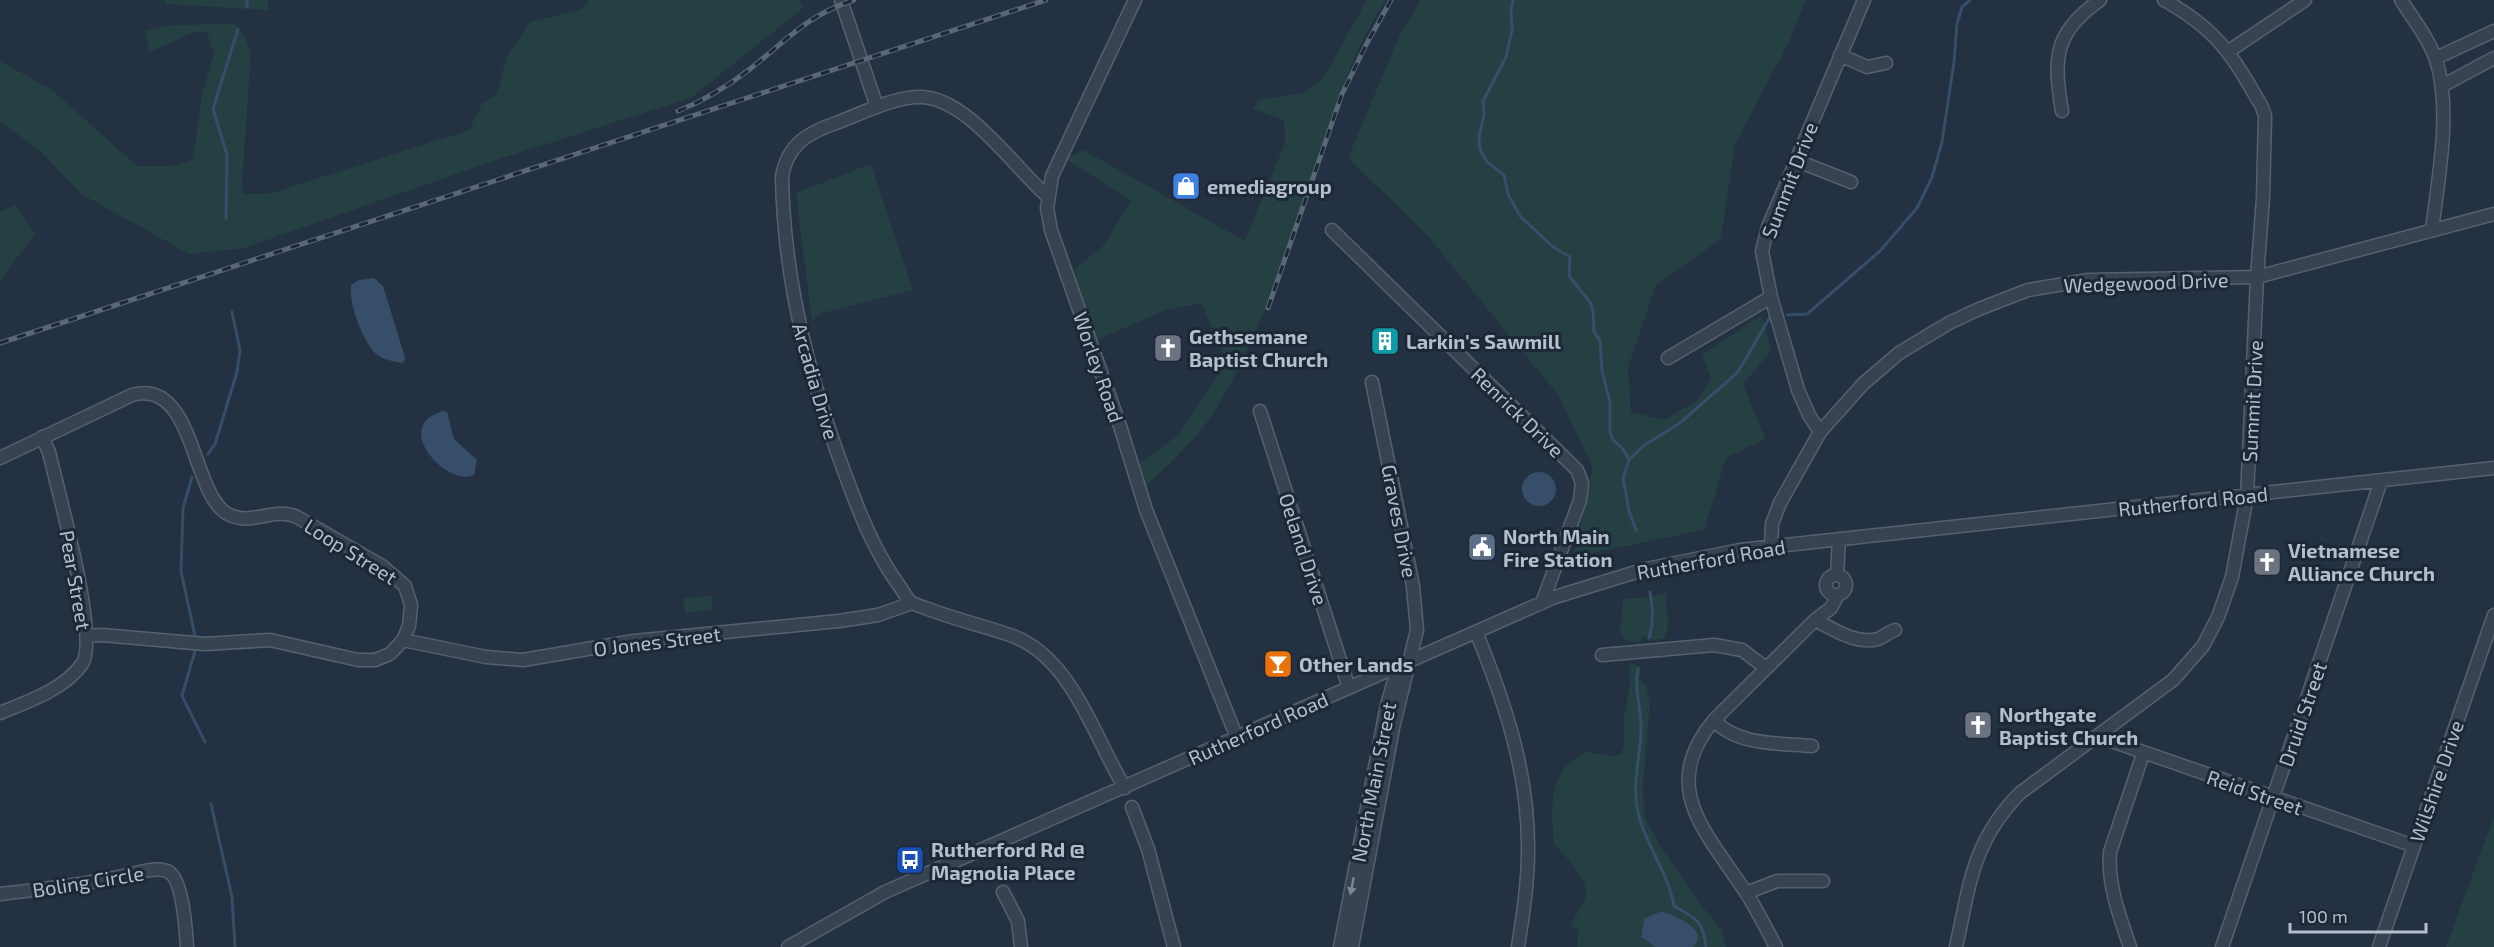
<svg xmlns="http://www.w3.org/2000/svg" width="2494" height="947" font-family="'Exo 2',sans-serif">
  <style>
    .green { fill: #254042 }
    .water { fill: #364e6a }
    .lines { fill: none; stroke-linecap: round; stroke-linejoin: round }
    .stream { stroke: #364e6a; stroke-width: 3 }
    .minor-casing { stroke: #56616f; stroke-width: 15 }
    .minor { stroke: #384351; stroke-width: 12 }
    .rail-casing { stroke: #596778; stroke-width: 5 }
    .rail { stroke: #1d2836; stroke-width: 3; stroke-dasharray: 9; stroke-linecap: butt }
    .oneway { fill: #7c8795 }
    .labels { text-anchor: middle; dominant-baseline: central; stroke-width: 6; stroke-linejoin: round; paint-order: stroke }
    .street-label { font-size: 20px; fill: #b4becc; stroke: #1d2836 }
    .poi-label { font-size: 20px; font-weight: bold; fill: #b4becc; stroke: #1d2836; text-anchor: start }
  </style>
  <rect width="100%" height="100%" fill="#233142"/>
  <path class="green" d="M165,0H268L269,10L165,4Z
    M589,0H800L803,8L691,98L499,159L244,248L189,254L83,195L42,153L0,121V61L51,89L137,166H174L193,159L202,94L214,54L207,32H195L149,52L145,31L170,25L235,24L246,40L251,53L242,183L244,194L272,193L469,130L482,104L497,94L506,58L530,22L582,9Z
    M1367,0H1386C1349,57 1330,121 1309,184C1284,257 1261,332 1222,399C1203,433 1173,461 1144,488L1138,465L1178,435L1227,362L1201,303L1166,310L1096,340L1071,272L1103,246L1131,201L1066,159L1083,150L1245,241L1285,143L1284,120L1253,109L1259,100L1303,93L1323,78Z
    M1421,0H1806L1788,44L1735,144L1721,239L1656,285L1628,367L1631,412L1664,420L1698,400L1711,378L1702,355L1762,315L1771,351L1743,384L1765,439L1726,458L1704,530L1573,557L1593,468L1559,396L1426,234L1348,158L1400,34Z
    M871,164L913,290L822,313L812,321L796,193Z
    M16,205L35,234L0,281V211Z
    M1666,593L1668,627L1664,639L1653,640L1642,635L1640,643L1624,640L1620,631L1623,599L1642,598Z
    M712,596L713,610L685,613L684,598Z
    M1632,663L1641,667L1639,679L1646,686L1650,703L1643,784L1644,815L1660,846L1702,906L1722,930L1726,947H1693L1698,943L1641,936L1656,947H1577L1578,928L1570,927C1574,917 1583,906 1586,896C1590,881 1564,855 1554,844C1552,818 1548,788 1566,766C1571,760 1580,756 1586,752L1611,756L1621,754L1624,745V715L1630,686L1629,665Z
    M2494,816V947H2446Z"/>
  <path class="water" d="M374,278L383,286L404,354L405,360L402,363C393,361 382,360 375,353C361,337 349,305 351,285L359,280Z
    M443,411L447,412L454,439L477,460L474,475C449,488 389,427 443,411Z
    M1522 489a17 17 0 1 1 34 0a17 17 0 1 1-34 0Z
    M1662,911C1675,917 1711,929 1693,947H1656L1641,937L1644,919Z"/>
  <g class="lines">
    <path class="stream" d="M1513,0L1511,11L1512,30L1506,57L1483,101L1484,115L1479,137L1480,149L1487,162L1504,175L1508,194L1520,216L1552,246L1570,257L1569,276L1590,302L1593,311L1594,332L1600,340L1602,371L1610,402V432L1613,440L1623,449L1629,460
      M247,7V0
      M226,218L227,155L213,109L238,29
      M1787,315L1807,314L1880,251L1917,208L1932,177L1942,142L1954,62L1957,24L1962,7L1970,0
      M208,454L215,444L237,372L240,350L232,312
      M192,477L183,508L181,571L195,636
      M1636,530L1629,511L1623,478L1629,460L1643,446L1680,423L1738,372L1770,317
      M1649,638C1654,622 1653,609 1650,592
      M195,651L182,696L205,742
      M1638,669C1634,687 1640,705 1641,724C1642,751 1632,779 1637,807C1643,842 1668,871 1674,906C1696,919 1703,920 1706,947
      M211,804L232,897L235,947"/>
    <g class="minor-casing">
      <path id="minor" d="M841,0L877,107
        M1135,0L1052,176L1047,208L1051,230L1120,426L1146,510L1237,738
        M2401,0C2413,19 2429,39 2436,60C2452,109 2438,180 2432,230
        M2229,51L2305,0
        M1840,55L1867,67L1886,63
        M2436,58L2494,31
        M2442,86L2494,58
        M2062,111C2053,58 2054,32 2100,0
        M1795,160L1851,182
        M1047,196C1014,167 966,96 919,97C894,97 860,114 836,123C807,133 787,145 782,177C784,289 813,392 853,495C865,527 878,556 898,584C902,589 906,598 911,602C915,605 923,607 928,609C955,619 983,626 1010,635C1072,656 1094,738 1125,788
        M1332,230L1577,470L1582,483L1580,500L1542,603
        M1668,358L1771,297
        M1260,411L1349,688
        M1820,432L1809,415L1798,390L1771,297L1762,251L1768,227L1864,0
        M0,458L132,395C194,378 191,490 226,513C250,528 273,506 297,517L382,566L405,586L411,605L409,626L403,640L390,654L375,660H358L270,640L205,644L102,635L87,636
        M1771,547L1772,524L1780,503L1820,432L1863,384L1899,353L1949,323L1979,309L2028,290L2088,280L2257,277L2494,214
        M1826 585a10 10 0 1 1 20 0a10 10 0 1 1-20 0Z
        M1837,575L1839,539
        M1815,620C1833,629 1856,645 1878,639C1883,637 1889,632 1895,630
        M1476,632C1505,702 1529,774 1528,851C1528,883 1523,915 1518,947
        M403,640L486,657L523,660L634,641L839,621L878,615L912,603
        M1602,655L1714,645L1742,650L1766,668
        M0,713C27,702 65,689 82,664C100,639 57,488 49,452L42,437
        M1714,720C1737,746 1780,743 1812,746
        M2097,736L2414,846
        M1132,807L1148,849L1174,947
        M1003,892L1018,921L1021,947
        M1746,893L1777,881H1823
        M0,894C44,889 89,884 132,874C142,872 159,866 169,872C183,881 186,931 187,947
        M788,947L885,892L1555,597L1646,569L1740,550L2494,468
        M1340,947L1387,705L1394,681L1407,661
        M1352,947L1393,728L1417,630L1413,586L1372,382
        M1776,947C1766,928 1756,908 1745,891C1706,832 1658,787 1714,720L1815,620L1831,608L1838,595
        M1956,947C1970,884 1972,842 2020,793L2173,680L2203,646L2218,617L2232,577L2247,496L2257,277L2263,198L2265,116L2262,107C2232,55 2218,30 2164,0
        M2130,947C2120,918 2107,883 2110,852L2143,754
        M2222,947L2381,481
        M2379,947L2494,615"/>
    </g>
    <use href="#minor" class="minor"/>
    <g class="rail-casing">
      <path id="rail" d="M678,111C703,101 728,86 750,69C787,40 807,15 854,0
        M1268,308L1342,94L1367,43L1391,0
        M0,343L1046,0"/>
    </g>
    <use href="#rail" class="rail"/>
  </g>
  <defs><path id="oneway-solid" d="M-6-.8H1V-3.2L6.5 0L1 3.2V.8H-6Z" transform="scale(1.5)"/></defs>
  <use class="oneway" href="#oneway-solid" transform="translate(1352 886) rotate(101)"/>
  <defs>
    <g id="shop-square" transform="scale(1.5)"><rect x="-9" y="-9" width="18" height="18" rx="4" fill="#3f7fe0" stroke="#1d2836"/><path d="M-5-2.5h2.3a2.7 3.5 0 0 1 5.4 0H5L5.5 6h-11ZM-1.5-2.5h3a1.5 2.3 0 0 0-3 0Z" fill="#fff"/></g>
    <g id="building-square" transform="scale(1.5)"><rect x="-9" y="-9" width="18" height="18" rx="4" fill="#0f9aa8" stroke="#1d2836"/><path d="M-4-6H4V6H1V3H-1V6H-4ZM-2.5-4.3h1.7v1.8h-1.7ZM.8-4.3h1.7v1.8H.8ZM-2.5-1h1.7V.8h-1.7ZM.8-1h1.7V.8H.8Z" fill="#fff"/></g>
    <g id="church-square" transform="scale(1.5)"><rect x="-9" y="-9" width="18" height="18" rx="4" fill="#6b7280" stroke="#1d2836"/><path d="M-1.2-6h2.4v3.5h3.3v2.4h-3.3V6h-2.4V-.1h-3.3v-2.4h3.3Z" fill="#fff"/></g>
    <g id="civic-square" transform="scale(1.5)"><rect x="-9" y="-9" width="18" height="18" rx="4" fill="#5c6f8a" stroke="#1d2836"/><path d="M-.6-6.5H3V-4.5H.6V-3L4-1V1h2V6H-6V1h2V-1L-.6-3ZM-1.2 2.5V6h2.4V2.5Z" fill="#fff"/></g>
    <g id="bar-square" transform="scale(1.5)"><rect x="-9" y="-9" width="18" height="18" rx="4" fill="#e8710a" stroke="#1d2836"/><path d="M-6-5H6L.8 .8V4.5H3.5V6h-7V4.5H-.8V.8Z" fill="#fff"/></g>
    <g id="bus-square" transform="scale(1.5)"><rect x="-9" y="-9" width="18" height="18" rx="4" fill="#1a4fb4" stroke="#1d2836"/><path d="M-5-6H5V4H4V6H2V4H-2V6H-4V4H-5ZM-3.5-4V0h7V-4ZM-3.5 1.2v1.5H-2V1.2ZM2 1.2v1.5H3.5V1.2Z" fill="#fff"/></g>
  </defs>
  <g fill-rule="evenodd">
    <use href="#shop-square" x="1186" y="186"/>
    <use href="#building-square" x="1385" y="341"/>
    <use href="#church-square" x="1168" y="348"/>
    <use href="#civic-square" x="1482" y="547"/>
    <use href="#church-square" x="2267" y="562"/>
    <use href="#bar-square" x="1278" y="664"/>
    <use href="#church-square" x="1978" y="725"/>
    <use href="#bus-square" x="910" y="860"/>
  </g>
  <g class="labels">
    <g class="street-label">
      <text transform="translate(1789 180) rotate(-69)">Summit Drive</text>
      <text transform="translate(2146 282) rotate(-2)">Wedgewood Drive</text>
      <text transform="translate(1099 367) rotate(71)">Worley Road</text>
      <text transform="translate(816 381) rotate(74)">Arcadia Drive</text>
      <text transform="translate(2252 401) rotate(-87)">Summit Drive</text>
      <text transform="translate(1518 412) rotate(44)">Renrick Drive</text>
      <text transform="translate(2193 501) rotate(-6)">Rutherford Road</text>
      <text transform="translate(1400 521) rotate(79)">Graves Drive</text>
      <text transform="translate(1304 549) rotate(72)">Oeland Drive</text>
      <text transform="translate(351 551) rotate(32)">Loop Street</text>
      <text transform="translate(1711 559) rotate(-10)">Rutherford Road</text>
      <text transform="translate(76 580) rotate(80)">Pear Street</text>
      <text transform="translate(657 641) rotate(-7)">O Jones Street</text>
      <text transform="translate(2302 714) rotate(-71)">Druid Street</text>
      <text transform="translate(1258 728) rotate(-24)">Rutherford Road</text>
      <text transform="translate(2436 781) rotate(-71)">Wilshire Drive</text>
      <text transform="translate(1373 782) rotate(-79)">North Main Street</text>
      <text transform="translate(2255 792) rotate(19)">Reid Street</text>
      <text transform="translate(88 881) rotate(-9)">Boling Circle</text>
    </g>
    <g class="poi-label">
      <text x="1207" y="186">emediagroup</text>
      <text x="1189" y="336">Gethsemane<tspan x="1189" dy="23">Baptist Church</tspan></text>
      <text x="1406" y="341">Larkin's Sawmill</text>
      <text x="1503" y="536">North Main<tspan x="1503" dy="23">Fire Station</tspan></text>
      <text x="2288" y="550">Vietnamese<tspan x="2288" dy="23">Alliance Church</tspan></text>
      <text x="1299" y="664">Other Lands</text>
      <text x="1999" y="714">Northgate<tspan x="1999" dy="23">Baptist Church</tspan></text>
      <text x="931" y="849">Rutherford Rd @<tspan x="931" dy="23">Magnolia Place</tspan></text>
    </g>
  </g>
  <path d="M2290 923v9h136v-9" fill="none" stroke="#b4becc" stroke-width="3"/>
  <text x="2299" y="923" font-size="18" fill="#b4becc" stroke="#1d2836" stroke-width="4.5" paint-order="stroke">100 m</text>
</svg>
